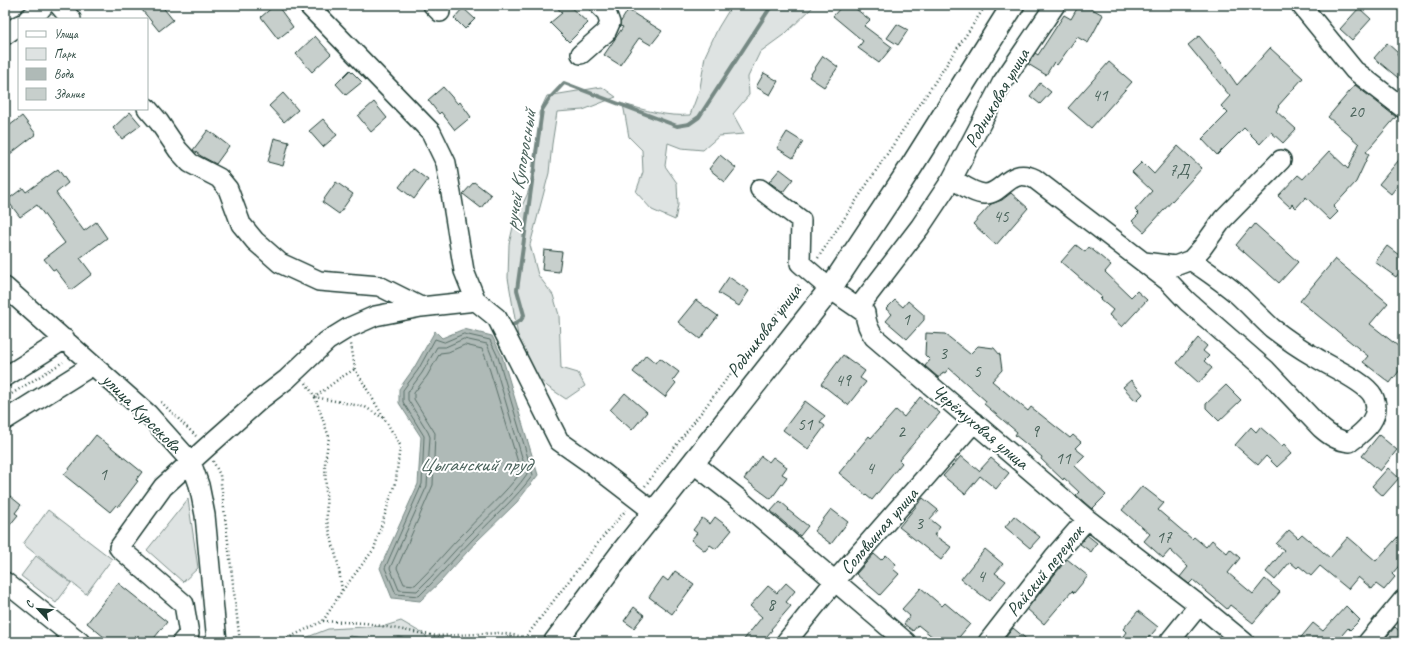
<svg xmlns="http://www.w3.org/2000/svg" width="1408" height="647" font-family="Caveat,sans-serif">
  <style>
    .green { fill: #dee3e2; stroke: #7e908b }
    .water { fill: #afbab7; stroke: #758883 }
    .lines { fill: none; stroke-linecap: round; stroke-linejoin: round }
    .shore { stroke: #596f68; stroke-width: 1 }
    .stream { stroke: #758883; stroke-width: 4 }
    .building { fill: #c7cfcc; stroke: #1f3d34 }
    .minor-casing { stroke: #1f3d34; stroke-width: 22 }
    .major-casing { stroke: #1f3d34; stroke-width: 25 }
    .path { stroke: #1f3d34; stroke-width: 2.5; stroke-dasharray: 1 3; stroke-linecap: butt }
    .minor { stroke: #fff; stroke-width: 19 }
    .major { stroke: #fff; stroke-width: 22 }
    .labels { text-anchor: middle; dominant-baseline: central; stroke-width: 4; stroke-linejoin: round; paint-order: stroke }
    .number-label { font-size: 17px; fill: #49625a }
    .street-label { font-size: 19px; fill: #1f3d34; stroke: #fff }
    .water-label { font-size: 20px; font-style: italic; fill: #4a625b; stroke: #fff }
  </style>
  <rect width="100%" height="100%" fill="#fff"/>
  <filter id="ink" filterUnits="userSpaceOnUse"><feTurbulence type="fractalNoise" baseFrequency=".025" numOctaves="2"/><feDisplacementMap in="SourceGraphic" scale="8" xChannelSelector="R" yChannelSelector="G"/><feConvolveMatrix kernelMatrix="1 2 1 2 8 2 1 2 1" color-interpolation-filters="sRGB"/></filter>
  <g filter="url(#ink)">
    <path class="green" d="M732,5H815L786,33L760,52L748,77L749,95L733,114L744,134L719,136L703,150L681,148L668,143L665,166L677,183L678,205L675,220L652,210L636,192L643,172L642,150L629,137L623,104C645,110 666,117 690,115L700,88L705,56L718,28Z
      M602,87L616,97L583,110L557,112L552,144L549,173L530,245L538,275L553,295L559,315L561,368L578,373L585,386L566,399L548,387L526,367L519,342L508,278L509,244L514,223L527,195L536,169L535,151L541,130L539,113L547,96Z
      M188,499L198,568L183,582L147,550Z
      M48,510L112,559L86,594L23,544Z
      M36,556L71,583L56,603L21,576Z
      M401,621L425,635L430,642H295L328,629L385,626Z"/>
    <path class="water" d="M464,329L492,336L502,356L538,475L517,502L476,542L441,581L420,601L392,598L380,568L418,484L421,437L399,403V389L414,368L435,331L442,338Z
      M350,636L378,640L399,637L416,642H331Z"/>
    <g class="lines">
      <path class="shore" d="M464,334L490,340L498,357L533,475C516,498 494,517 474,538C455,557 438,578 419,596L396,594L385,568L422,484L424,436L403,402V390L418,370L435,339L444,342Z
        M464,339L487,344L493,359L527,474C511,497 490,515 470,535C452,553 436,573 417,591L399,590L390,568L427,486L430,437L428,432L408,400V392L422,373L437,347H445Z
        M465,345L482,349L487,361L521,472C505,494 484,511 466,531C448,548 433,568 415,585L404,584L397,568L433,485L435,433L414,399V393L427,376L440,353L448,352Z"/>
      <path class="stream" d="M513,325L521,320L524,315L517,290L542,110L549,99L564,83L677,126L689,124L699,117L772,5"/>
    </g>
    <path class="building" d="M138,5H161L173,20L159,31Z
      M275,5H277L293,27L278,39L261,17Z
      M555,5H568L588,23L569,42L550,23L562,13Z
      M843,5H851L870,20L864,26L892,47L879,63L858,48L863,41L833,16Z
      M1079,5H1085L1103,15L1088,43L1077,37L1057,65L1054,62L1046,75L1028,64L1035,53L1038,55L1064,15L1071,19Z
      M463,8L475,19L465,29L454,18Z
      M1359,8L1371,19L1352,40L1340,29Z
      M628,10L662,31L651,45L639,38L620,65L604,55L623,27L620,26V23Z
      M897,24L908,30L898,45L887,38Z
      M315,36L331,54L312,72L296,54Z
      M1199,36L1221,62L1237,85L1270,48L1303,78L1278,106L1279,107L1276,111L1296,129L1283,143L1271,132L1260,144L1244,128L1217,155L1202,139L1228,113L1221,106L1230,96L1188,45Z
      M1387,43L1398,53L1397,55L1403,60V82L1374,58Z
      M823,56L838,67L824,87L809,77Z
      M1109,62L1132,82L1091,128L1068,108Z
      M350,70L362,82L346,95L336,84Z
      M764,73L778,81L770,95L756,87Z
      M1040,83L1051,92L1040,104L1030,96Z
      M1355,85L1396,117L1366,152L1369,154L1356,182L1333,207L1338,212L1330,220L1306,197L1296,208L1292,204L1290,207L1278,196L1298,175L1303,179L1329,151L1348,169L1359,144L1328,117Z
      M443,87L458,104L460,102L471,117L455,130L441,112L439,114L428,100Z
      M283,93L298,110L284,122L269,106Z
      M374,102L387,118L371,132L358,116Z
      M130,112L141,125L122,139L113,128Z
      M22,116L36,134L5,158V129Z
      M323,119L337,135L323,147L309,131Z
      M208,130L229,146L216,164L201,156L193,150Z
      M787,132L803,142L793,158L777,148Z
      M274,138L289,142L283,166L268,162Z
      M1178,146L1202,168L1144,232L1132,221L1139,214L1135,210L1152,191L1132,172L1142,162L1154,174Z
      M720,155L736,168L725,182L709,169Z
      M1403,155V179L1391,194L1379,184Z
      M58,169L68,183L56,193L84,231L96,222L107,238L80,258L92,274L71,290L55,269L53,270L44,259L65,243L37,205L20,217L7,200L23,188L26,192Z
      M413,169L428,180L414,199L399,187Z
      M780,169L793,179L783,192L769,182Z
      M336,182L353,194L339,214L322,202Z
      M474,182L491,195L481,208L463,194Z
      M1011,193L1028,208L996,245L973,224L991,204L1002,200Z
      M1255,224L1298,262L1279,283L1236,245L1250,228L1251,229Z
      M1076,245L1085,252L1089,247L1111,265L1105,272L1131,297L1137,291L1147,300L1122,327L1109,315L1113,310L1100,299L1102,297L1061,262Z
      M1387,246L1403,258V268L1396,277L1375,262Z
      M544,250L562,252L559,272L542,270Z
      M1335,259L1388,303L1370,324L1403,350V366L1390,383L1363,362L1368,356L1300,301Z
      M729,277L749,291L739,306L718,293Z
      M696,300L718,316L700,339L678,322Z
      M895,300L903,307L908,301L924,315V320L907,339L886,321L892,314L886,309Z
      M926,333L945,334L970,354L978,346L994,348L1000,355L1002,370L992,381L1028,411L1031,407L1070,438L1073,435L1081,442L1075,448L1085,456L1075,466L1106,495L1092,509L1076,495L1079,492L1064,478L1063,480L1041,459L1042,457L1015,435L1017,432L984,404L986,401L949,368L945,373L943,372L939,378L925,366L930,360L925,355Z
      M1198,338L1207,346L1203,351L1209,356L1204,361L1212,368L1199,383L1177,363Z
      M646,355L656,363L660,358L679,372L673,380L676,383L665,397L633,372Z
      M843,355L865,371L860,378L866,382L848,405L821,384Z
      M1131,380L1143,394L1136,401L1123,387Z
      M1226,385L1241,400L1219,421L1206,408V404Z
      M625,393L647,412L632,430L610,410Z
      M920,397L940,413L899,460L902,463L872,500L839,473L869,436L871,438L896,410L904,417Z
      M805,401L825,416L820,422L825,426L808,449L783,430Z
      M1251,427L1256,432L1260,427L1282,446L1284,444L1292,453L1277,467L1266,456L1258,465L1235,445Z
      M96,435L142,472L136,480L138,481L118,507L116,505L110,512L64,475Z
      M1379,435L1397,450L1380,471L1362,456Z
      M761,456L769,462L773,457L787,467L782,474L787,477L771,499L744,479Z
      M961,456L979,471L991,458L1009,473L996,489L980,476L965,494L943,476Z
      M1388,468L1399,478L1383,496L1372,486Z
      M1142,486L1164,503L1158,510L1192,539L1194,537L1206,547L1212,540L1227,553L1230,549L1240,558L1228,573L1253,594L1265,579L1280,592L1253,623L1230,605L1227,609L1193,580L1189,584L1180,577L1188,567L1170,550L1163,558L1144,541L1150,534L1122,510Z
      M5,492L21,505L15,513L18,515L5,531Z
      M923,498L938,510L930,519L940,527L934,535L951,547L941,560L899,527Z
      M780,501L789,509L788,510L808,526L800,536L771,511Z
      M831,509L848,522L831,544L814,531Z
      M1014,516L1040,537L1030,548L1005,527Z
      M715,517L732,530L716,549L710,545L705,551L691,540L697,533L693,530L702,518L710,524Z
      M1289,530L1298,538L1302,534L1330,558L1348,537L1376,561L1403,531V561L1392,574L1395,577L1384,590L1376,584L1372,589L1358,577L1348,589L1320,566L1311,576L1299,566L1297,568L1290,562L1275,580L1266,572L1284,550L1276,544Z
      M1087,535L1097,543L1091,552L1080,544Z
      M985,549L1003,564L995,573L1006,581L989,601L961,579Z
      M874,554L881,560L886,555L896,564L893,569L899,574L880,595L856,574Z
      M1067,559L1088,576L1074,593L1072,591L1044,624L1027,609Z
      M675,571L694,584L672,614L649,597L663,577L668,581Z
      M118,583L167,622L151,642H110L87,623Z
      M786,583L795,591L786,602L791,606L771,629L772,630L762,642H742L762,617L750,606L768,586L777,593Z
      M921,588L942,606L945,603L970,624L955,642H939L918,625L913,631L904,624L910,616L902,609Z
      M1346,606L1360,620L1350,630L1348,628L1336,642H1297L1313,623L1323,631Z
      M634,607L644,615L634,628L624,621Z
      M1138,611L1158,627L1145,642H1119L1126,632L1123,629Z
      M1395,627L1403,634V642H1382Z
      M1013,628L1030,642H1002Z"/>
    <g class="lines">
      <g class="minor-casing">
        <path id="minor" d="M59,5L71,19
          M308,5L431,132L446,163L464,271L476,301
          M433,5L440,12
          M1301,5L1354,70L1403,108
          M28,19L40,10L44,5
          M5,35L19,25
          M581,54L606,32L610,23L606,12L599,5
          M147,108L159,122L178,150L190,163L219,178L228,189L241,224L255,241L280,263L319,281L379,286L421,307
          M952,179C961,184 974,194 985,194C1003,194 1010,166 1035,179L1168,281L1187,301L1266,370L1321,428C1330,436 1338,441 1350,442C1365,431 1383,416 1373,396C1366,382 1329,366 1315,357C1301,349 1285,338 1272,328C1260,317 1249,305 1237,294C1223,282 1206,271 1191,260
          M760,189L801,220L800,263L830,289L865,313C866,323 868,329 874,337L1087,519L1199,605L1244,642
          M1144,262L1175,266L1191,260L1202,248L1223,219L1281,160
          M5,287L148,414L191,462L199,485L205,515L217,642
          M858,308L920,227L952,179L1002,83L1055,5
          M5,377L65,339
          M5,420L93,365
          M693,463L739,499L906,642
          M5,582L80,642
          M182,642L189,634L184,604L119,548L163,487L207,447L261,399L287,379L327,341L348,328L375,316L421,307L476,301L497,318L559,441L593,465L654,512
          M786,642L835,581L974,422
          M988,642L1054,557L1087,519
          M1169,642L1199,605
          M1368,642L1403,600"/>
      </g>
      <g class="major-casing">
        <path id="major" d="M555,642L623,551L674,487L830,289L911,167L1013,5"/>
      </g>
      <path class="path" d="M818,258L986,5
        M306,383L315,397L365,407L383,418
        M5,398L63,362
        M161,402L196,436
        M213,461L220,475L240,642
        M645,486L800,283
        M342,590L338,564L327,521L325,462L329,437L315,397L340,378L355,369
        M323,621L365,623L436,636L499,633L526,637
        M232,637L253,642
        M280,642L323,621L342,591L374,549L396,480L400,445L355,369L351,344
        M522,642L601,539L626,510"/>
      <use href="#minor" class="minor"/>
      <use href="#major" class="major"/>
    </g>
  </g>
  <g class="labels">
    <g class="number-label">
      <text x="1100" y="95">41</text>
      <text x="1356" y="111">20</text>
      <text x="1179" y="170">7Д</text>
      <text x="1001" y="216">45</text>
      <text x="906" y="319">1</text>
      <text x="943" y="353">3</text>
      <text x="977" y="371">5</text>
      <text x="843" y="380">49</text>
      <text x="805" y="424">51</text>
      <text x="901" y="431">2</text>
      <text x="1035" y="431">9</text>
      <text x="1063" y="458">11</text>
      <text x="870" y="468">4</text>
      <text x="103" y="474">1</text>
      <text x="919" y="523">3</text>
      <text x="1164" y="537">17</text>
      <text x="981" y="576">4</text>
      <text x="771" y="604">8</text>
    </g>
    <g class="street-label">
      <text transform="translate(997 98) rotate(-60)">Родниковая улица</text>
      <text transform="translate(764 331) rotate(-53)">Родниковая улица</text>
      <text transform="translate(142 413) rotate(45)">улица Курсекова</text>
      <text transform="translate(980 427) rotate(40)">Черёмуховая улица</text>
      <text transform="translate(879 531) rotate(-49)">Соловьиная улица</text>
      <text transform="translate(1045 571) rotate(-51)">Райский переулок</text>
    </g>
    <g class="water-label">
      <text transform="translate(520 170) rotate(-81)">ручей Купоросный</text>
      <text x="475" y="464">Цыганский пруд</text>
    </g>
  </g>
  <rect width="1408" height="647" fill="none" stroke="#fff" stroke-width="20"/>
  <rect x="10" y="10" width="1388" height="627" fill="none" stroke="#1f3d34" stroke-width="1.5" filter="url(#ink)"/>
  <rect x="18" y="18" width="130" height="92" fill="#ffffff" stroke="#a5b1ae"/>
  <rect x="26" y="31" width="20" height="6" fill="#ffffff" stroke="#a5b1ae"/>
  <text x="54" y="38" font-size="12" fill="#1f3d34">Улица</text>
  <rect x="26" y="48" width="20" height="12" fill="#dee3e2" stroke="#a5b1ae"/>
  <text x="54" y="58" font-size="12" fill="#1f3d34">Парк</text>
  <rect x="26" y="68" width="20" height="12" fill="#afbab7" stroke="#a5b1ae"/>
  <text x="54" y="78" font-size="12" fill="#1f3d34">Вода</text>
  <rect x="26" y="88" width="20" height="12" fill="#c7cfcc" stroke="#a5b1ae"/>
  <text x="54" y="98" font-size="12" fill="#1f3d34">Здание</text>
  <g transform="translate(38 609) rotate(296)" stroke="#ffffff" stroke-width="3" paint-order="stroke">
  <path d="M0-3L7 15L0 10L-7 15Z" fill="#1f3d34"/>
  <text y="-6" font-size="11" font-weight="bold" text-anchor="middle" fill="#1f3d34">С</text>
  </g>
</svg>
